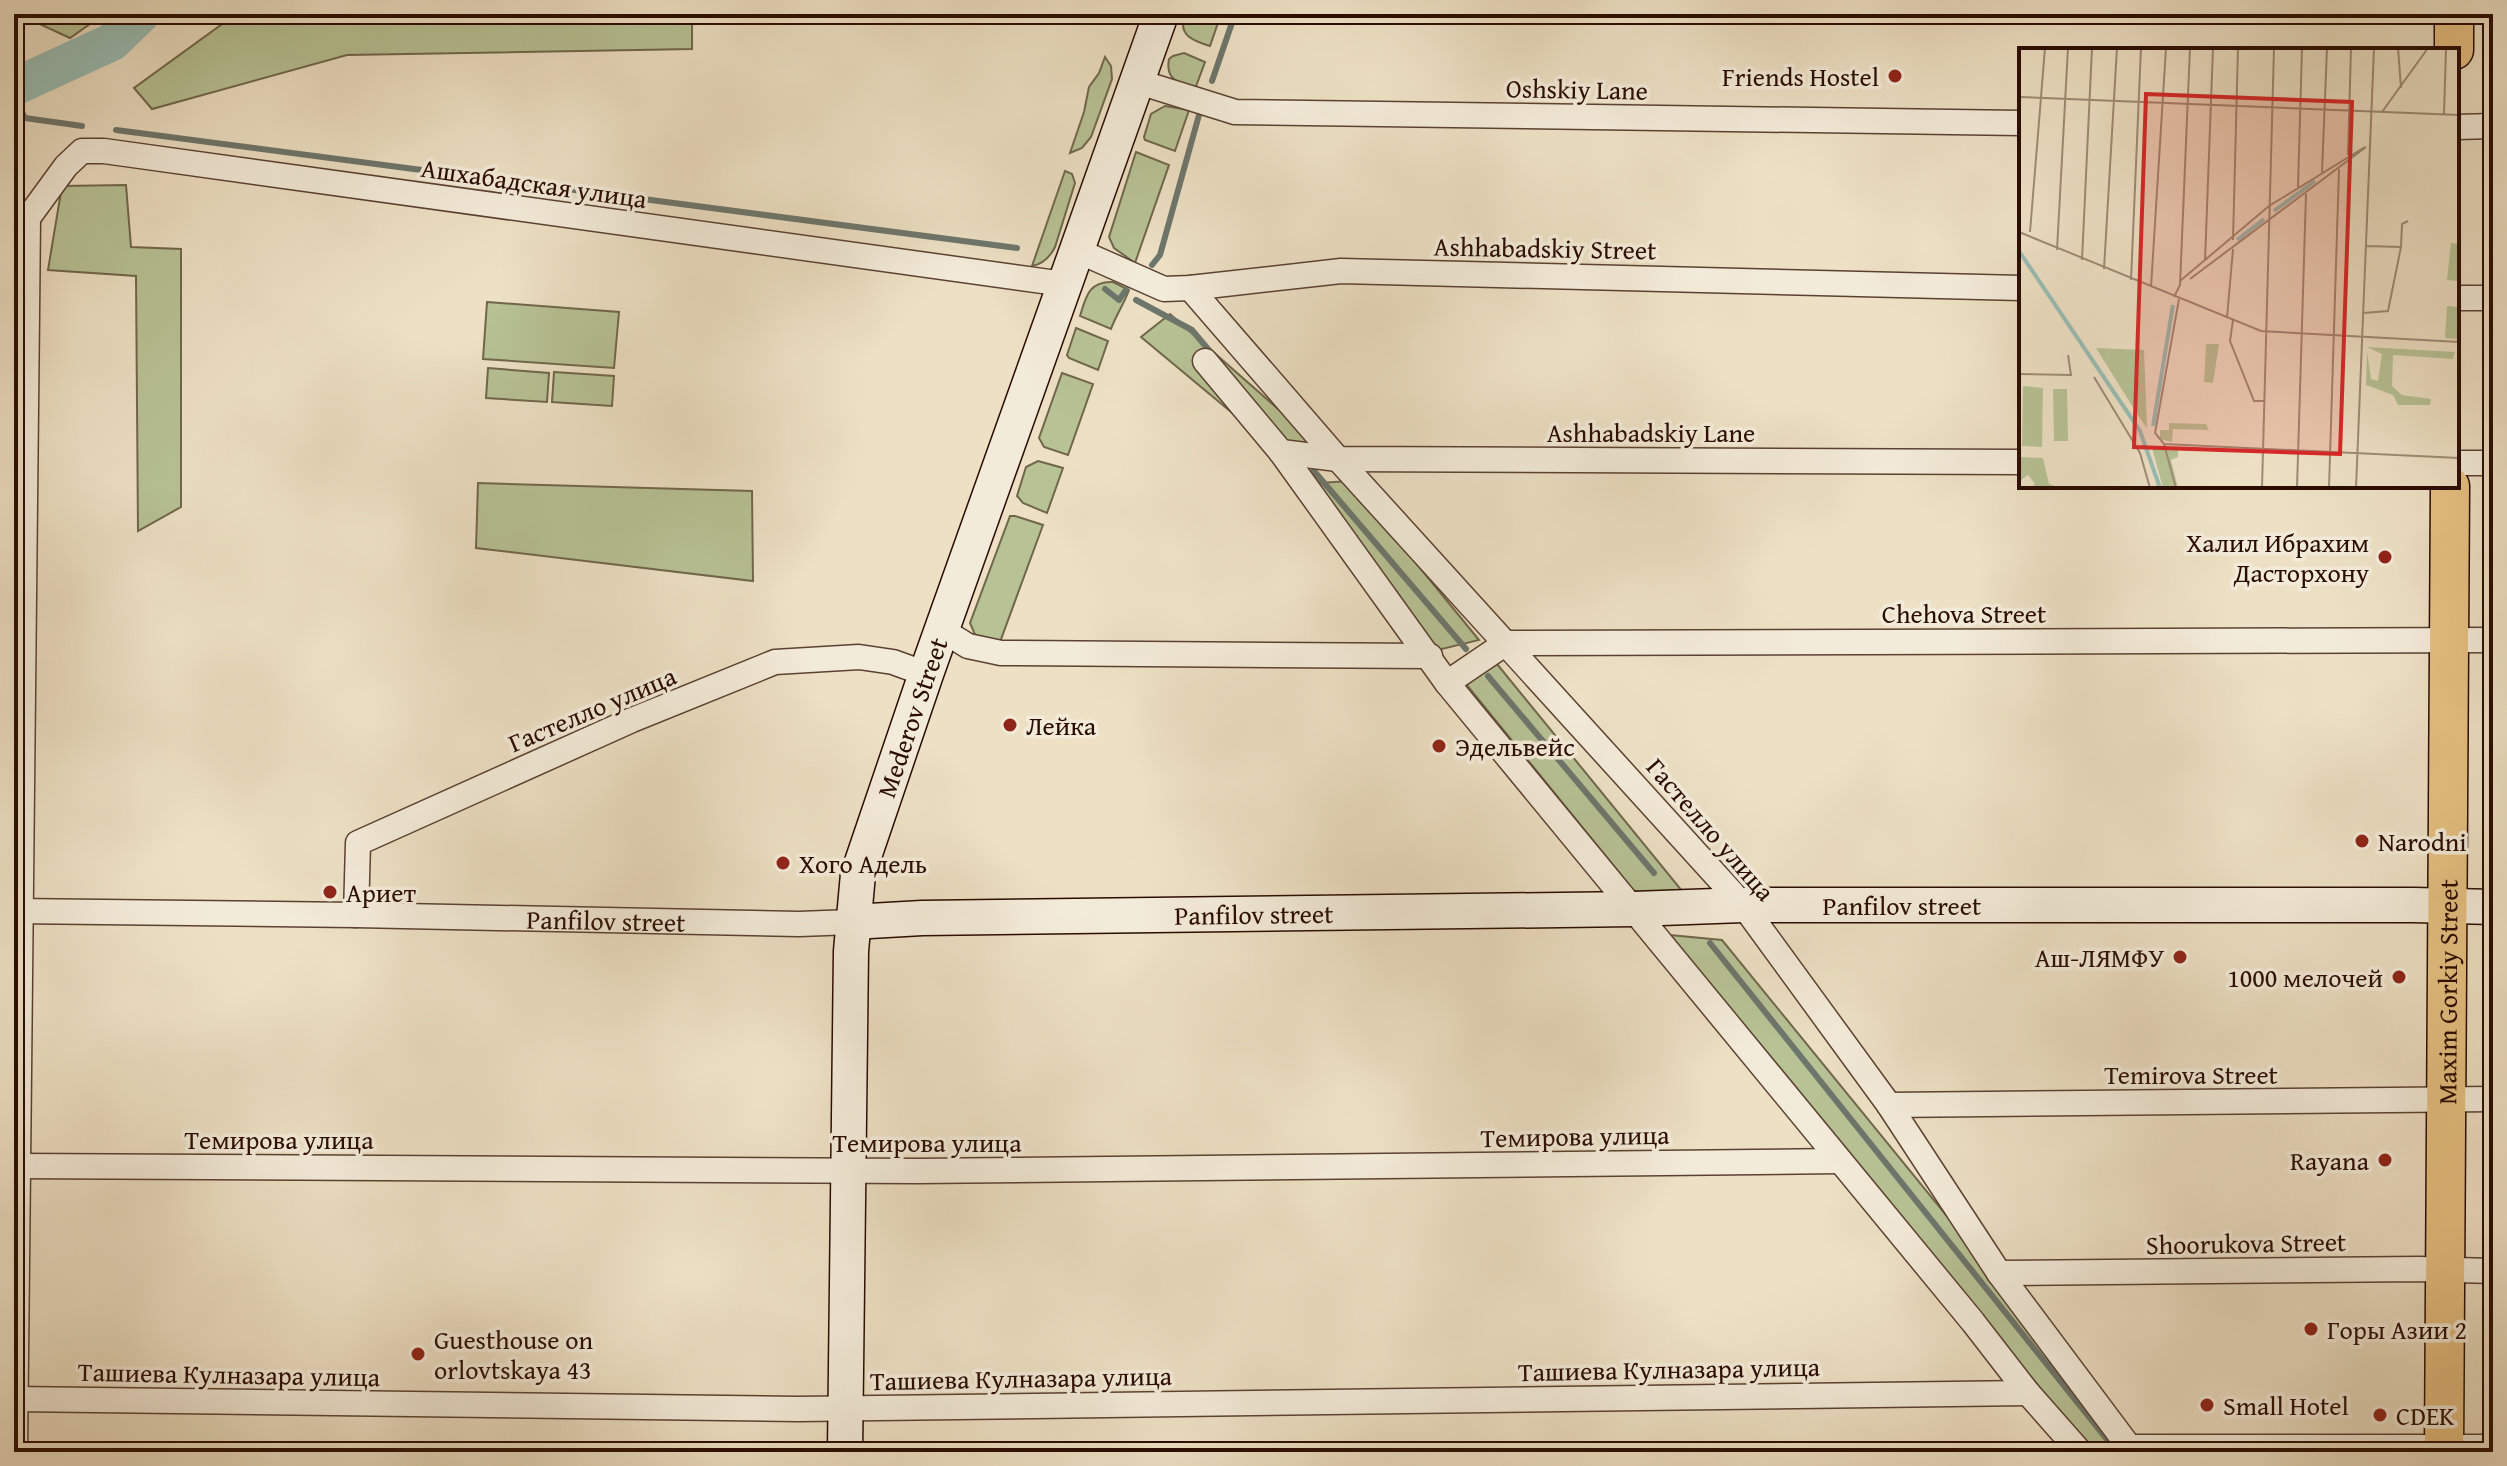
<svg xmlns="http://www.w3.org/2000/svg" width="2507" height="1466" font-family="'Gentium Book Plus',serif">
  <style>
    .green { fill: #b7c295; stroke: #70674b; stroke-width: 2 }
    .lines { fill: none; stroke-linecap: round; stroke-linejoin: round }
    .stream { stroke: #6d766c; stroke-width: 6 }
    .river { stroke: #99bdb4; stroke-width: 38 }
    .street-casing { stroke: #5b4132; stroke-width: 27 }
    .secondary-casing { stroke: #2a0c01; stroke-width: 37 }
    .primary-casing { stroke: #2a0c01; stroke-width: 41 }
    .street { stroke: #f3ebd9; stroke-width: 24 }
    .secondary { stroke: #f3ebd9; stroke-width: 34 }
    .primary { stroke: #e6c082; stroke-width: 38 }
    .poi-dot { fill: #8f2418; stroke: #f3ebd9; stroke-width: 3 }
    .labels { text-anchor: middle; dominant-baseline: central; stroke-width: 7; stroke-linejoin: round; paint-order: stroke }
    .poi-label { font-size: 26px; fill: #2a0c01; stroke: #f3ebd9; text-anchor: start }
    .street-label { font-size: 26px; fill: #2a0c01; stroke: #f3ebd9 }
    .inset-river { fill: none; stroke: #99bdb4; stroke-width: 4 }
    .inset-road { fill: none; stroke: #9f8b76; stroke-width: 2 }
    .view { fill: #d62828; fill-opacity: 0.15; stroke: #d62828; stroke-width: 4 }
    .inset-edge { fill: none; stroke: #2a0c01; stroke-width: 4 }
  </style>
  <rect width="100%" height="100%" fill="#ede0c4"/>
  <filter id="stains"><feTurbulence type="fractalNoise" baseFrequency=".0025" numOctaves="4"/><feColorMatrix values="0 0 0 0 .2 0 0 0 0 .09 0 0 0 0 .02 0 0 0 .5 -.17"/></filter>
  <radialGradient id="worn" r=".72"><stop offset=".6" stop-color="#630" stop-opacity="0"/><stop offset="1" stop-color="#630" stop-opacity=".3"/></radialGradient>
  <path class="green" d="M22,14H104L70,38L20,15Z
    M236,14H692V49L347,55L152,109L134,88Z
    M1185,14H1221L1210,46C1193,41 1177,35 1185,14Z
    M1184,53L1205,62L1195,89C1179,83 1165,80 1169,59L1173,56Z
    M1105,57L1111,66L1112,79L1091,137L1082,148L1070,153L1084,112L1089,87L1099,73Z
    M1165,106L1189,110L1175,151L1145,140L1144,137L1151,114Z
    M1136,152L1169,165L1135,263L1114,248L1109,237Z
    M1065,171L1072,174L1075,183L1055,247C1050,257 1043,264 1032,266Z
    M126,185L131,247L181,249V507L138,531L136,276L48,270L62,186Z
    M1113,282L1129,290C1124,304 1116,315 1111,329L1080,316C1086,296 1089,281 1113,282Z
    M487,302L619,312L614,368L483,359Z
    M1170,314L1319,445L1272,446L1141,337Z
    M1076,328L1108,341L1098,370L1069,358L1067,355Z
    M488,368L549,373L547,402L486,398Z
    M554,372L614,376L612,406L552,402Z
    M1062,373L1093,384L1068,455L1044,447L1039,438Z
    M1038,461L1063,468L1047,513L1023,503L1017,496L1026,467Z
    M1349,481L1479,640L1438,650L1303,484Z
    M478,483L752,491L753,581L476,548Z
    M1010,516H1015L1043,525L1000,642L976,637L970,623Z
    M1497,664L1687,897L1634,891L1466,684Z
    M1670,935L1722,940L2139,1452H2091Z"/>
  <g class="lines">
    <path class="stream" d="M1212,81L1235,14
      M14,97L25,118L82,126
      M116,130L1017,248
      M1152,265L1160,255L1199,115
      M1105,289L1119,300L1126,290
      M1136,300L1192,330L1213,355
      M1314,471L1466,649
      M1488,676L1654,873
      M1710,943L2117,1452"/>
    <path class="river" d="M14,87L112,42L141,14"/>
    <g class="street-casing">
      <g id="street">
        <path d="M1136,81L1235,112L2021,123"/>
        <path d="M2457,127L2493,126"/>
        <path d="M14,225L28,218L66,166L82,151H104L1064,284"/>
        <path d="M1076,250L1164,289L1190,288L1341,271L2021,288"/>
        <path d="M1190,288L1338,459L1743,905L1889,1105L1999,1273L2133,1452"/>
        <path d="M2457,298H2493"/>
        <path d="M1205,361L1281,452L1447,683L1973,1322L2028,1393L2080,1452"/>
        <path d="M1281,452L1338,459L2021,462"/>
        <path d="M2457,463H2493"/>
        <path d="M942,630L968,646L1001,653L1430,656"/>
        <path d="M1447,683L1506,643L2493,640"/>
        <path id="s1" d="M14,911L356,915L799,924L852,922"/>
        <path d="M356,915L358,843L632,720L775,662L859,657L893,662L926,674"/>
        <path d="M1889,1105L2493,1099"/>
        <path d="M14,1166L918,1171L1840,1161"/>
        <path d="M1999,1273L2419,1269L2493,1271"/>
        <path d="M14,1399L798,1409L2028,1393"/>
        <path d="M2130,1447H2493"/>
        <path d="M15,1452L28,218"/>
      </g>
    </g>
    <g class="secondary-casing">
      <g id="secondary">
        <path id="s2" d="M852,922L922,918L1634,909L1743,905H2414L2493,907"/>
        <path id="s3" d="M845,1452L851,951L858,874L926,674L1161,14"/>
      </g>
    </g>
    <g class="primary-casing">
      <g id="primary">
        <path d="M2454,50V14"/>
        <path id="s4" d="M2444,1452L2450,486"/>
      </g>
    </g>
    <use href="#street" class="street"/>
    <use href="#secondary" class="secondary"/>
    <use href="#primary" class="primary"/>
  </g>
  <g class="poi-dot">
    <circle cx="1895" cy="76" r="8"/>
    <circle cx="2385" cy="557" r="8"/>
    <circle cx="1010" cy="725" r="8"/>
    <circle cx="1439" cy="746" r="8"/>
    <circle cx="2362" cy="841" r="8"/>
    <circle cx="783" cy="863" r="8"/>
    <circle cx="330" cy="892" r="8"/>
    <circle cx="2180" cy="957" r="8"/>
    <circle cx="2399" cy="977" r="8"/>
    <circle cx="2385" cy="1160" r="8"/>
    <circle cx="2311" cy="1329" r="8"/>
    <circle cx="418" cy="1354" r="8"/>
    <circle cx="2207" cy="1405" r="8"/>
    <circle cx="2380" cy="1415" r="8"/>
  </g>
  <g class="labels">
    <g class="poi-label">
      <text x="1879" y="76" text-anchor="end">Friends Hostel</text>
      <text x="2369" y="542" text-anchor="end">Халил Ибрахим<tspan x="2369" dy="30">Дасторхону</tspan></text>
      <text x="1026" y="725">Лейка</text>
      <text x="1455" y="746">Эдельвейс</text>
      <text x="2378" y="841">Narodni</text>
      <text x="799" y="863">Хого Адель</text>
      <text x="346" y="892">Ариет</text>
      <text x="2164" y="957" text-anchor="end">Аш-ЛЯМФУ</text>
      <text x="2383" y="977" text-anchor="end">1000 мелочей</text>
      <text x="2369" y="1160" text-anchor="end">Rayana</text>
      <text x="2327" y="1329">Горы Азии 2</text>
      <text x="434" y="1339">Guesthouse on<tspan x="434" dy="30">orlovtskaya 43</tspan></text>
      <text x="2223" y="1405">Small Hotel</text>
      <text x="2396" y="1415">CDEK</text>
    </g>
    <g class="street-label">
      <text transform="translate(1577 89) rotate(1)">Oshskiy Lane</text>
      <text transform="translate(534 183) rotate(8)">Ашхабадская улица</text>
      <text transform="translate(1545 248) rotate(1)">Ashhabadskiy Street</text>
      <text x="1651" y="432">Ashhabadskiy Lane</text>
      <text x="1964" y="613">Chehova Street</text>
      <text transform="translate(592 709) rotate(-23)">Гастелло улица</text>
      <text stroke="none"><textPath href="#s3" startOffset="744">Mederov Street</textPath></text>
      <text transform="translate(1711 829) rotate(49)">Гастелло улица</text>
      <text stroke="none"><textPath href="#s2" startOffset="1050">Panfilov street</textPath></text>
      <text stroke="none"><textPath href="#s2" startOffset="402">Panfilov street</textPath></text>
      <text stroke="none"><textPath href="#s1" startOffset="592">Panfilov street</textPath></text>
      <text stroke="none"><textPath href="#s4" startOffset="460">Maxim Gorkiy Street</textPath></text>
      <text x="2191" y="1074">Temirova Street</text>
      <text transform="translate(1575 1136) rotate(-1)">Темирова улица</text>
      <text x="279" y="1139">Темирова улица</text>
      <text x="927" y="1142">Темирова улица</text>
      <text transform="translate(2246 1243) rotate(-1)">Shoorukova Street</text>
      <text transform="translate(1669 1369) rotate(-1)">Ташиева Кулназара улица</text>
      <text transform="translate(229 1374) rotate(1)">Ташиева Кулназара улица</text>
      <text transform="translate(1021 1378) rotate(-1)">Ташиева Кулназара улица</text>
    </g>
  </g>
  <g transform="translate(2019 48)">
    <rect width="440" height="440" fill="#ede0c4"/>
    <path d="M432,195L440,196V233L428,232ZM428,258L440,259V291L426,290ZM187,296H200L194,335L185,334ZM348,299L436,304L434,311L374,307L373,338L383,347L412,351L411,357H379L374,347L347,337L348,304L352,331L359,333L363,306ZM77,300L125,302L128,380L120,369ZM4,338L24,340L23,399L3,398ZM34,341H48L49,393H35ZM150,375L187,376L190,382L154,381L153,394L141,391V382H150ZM133,400L159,402V409L152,412L159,440H144ZM0,409L24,410L30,436L42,440H12L16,436L9,427L0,434Z" fill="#b7c295"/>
    <path class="inset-river" d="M255,163L296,133M218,192L245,171M0,203L121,383L141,440M134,378L154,257"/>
    <path class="inset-road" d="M379,0L382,40M0,49L440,67M363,64L409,0M425,66L427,0M329,107L332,0M303,124L308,0M279,139L283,0M0,184L242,283L440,294M11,184L26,0M214,192L219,0M382,199L383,176L389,173M38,202L49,0M63,212L73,0M186,213L194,0M85,221L98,0M171,231L347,99M112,232L122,0M161,233L250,158L346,99M132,239L147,0M155,249L161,237L171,0M344,265L369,263L382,199L347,198M208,270L214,201M214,272L211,293L235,353H245M0,326L52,327L49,307M75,329L121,405L131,440M145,396L440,410M145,396L136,385L160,251M145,396L157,440M243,440L255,0M278,440L287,146M310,440L320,121M337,440L355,0"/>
    <path class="view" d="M127,46L333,54L321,406L115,399Z"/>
    <rect width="440" height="440" class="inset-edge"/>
  </g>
  <rect width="2507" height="1466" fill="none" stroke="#ede0c4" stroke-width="48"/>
  <rect x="16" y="16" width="2475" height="1434" fill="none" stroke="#2a0c01" stroke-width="4"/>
  <rect x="24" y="24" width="2459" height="1418" fill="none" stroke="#2a0c01" stroke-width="2"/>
  <rect width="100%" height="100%" filter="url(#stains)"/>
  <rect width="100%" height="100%" fill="url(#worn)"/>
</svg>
